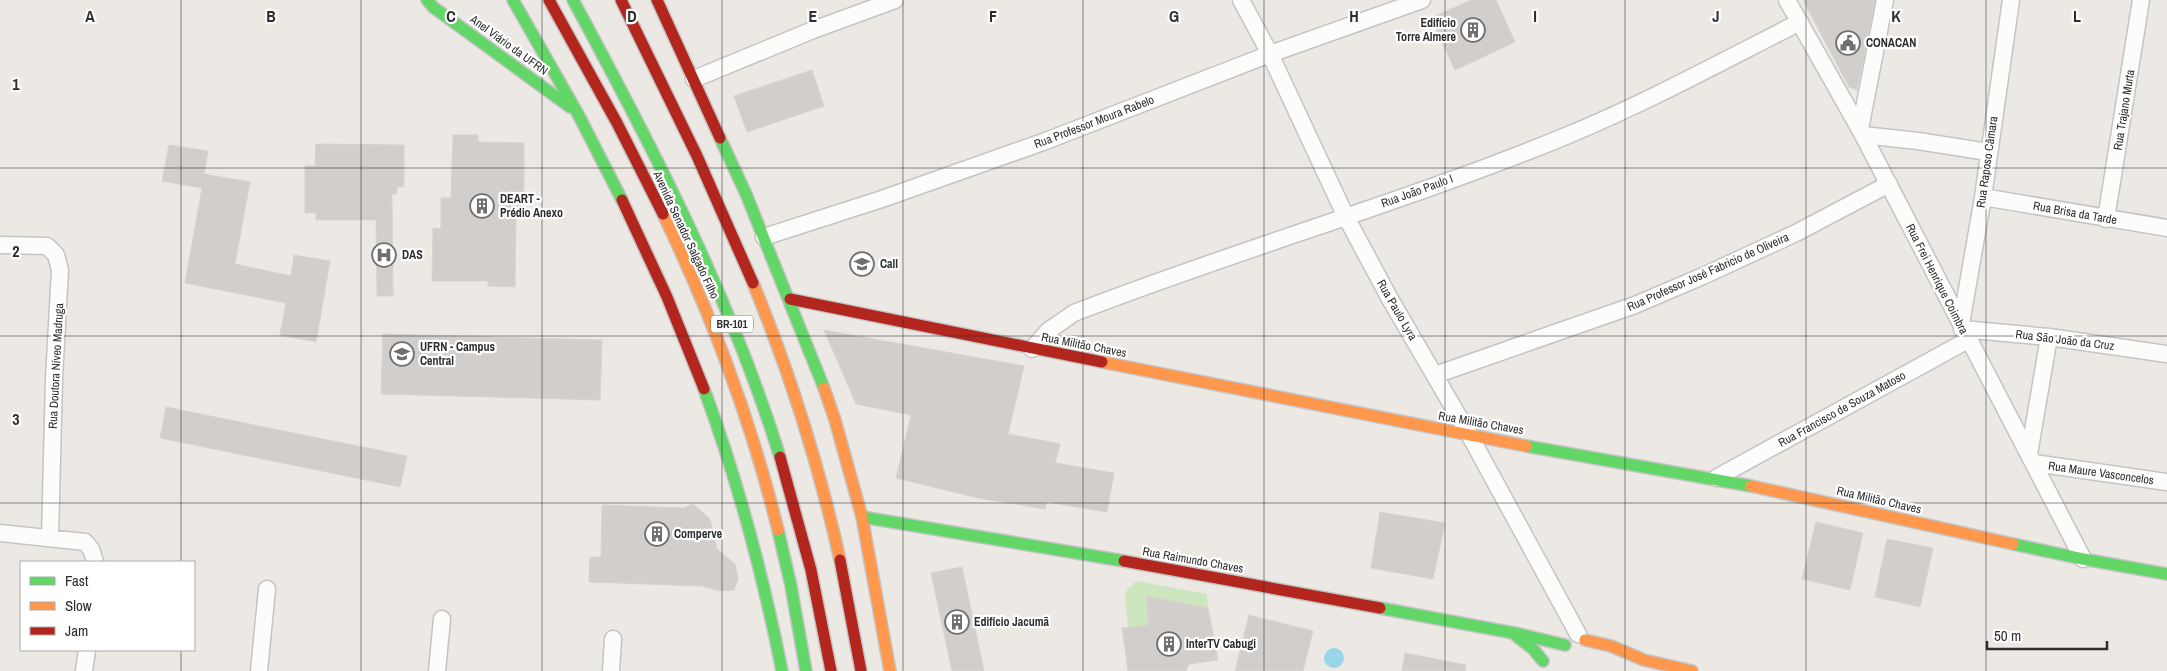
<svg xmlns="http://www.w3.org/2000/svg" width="2167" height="671" font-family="'Archivo Narrow',sans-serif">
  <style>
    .green { fill: #cee6be }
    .water { fill: #99d6ec }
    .building { fill: #d1cecb; stroke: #d7d4d0 }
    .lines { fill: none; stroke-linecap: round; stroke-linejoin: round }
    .street-casing { stroke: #c5c4c5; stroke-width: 19 }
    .fast-casing { stroke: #c5c4c5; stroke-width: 14 }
    .slow-casing { stroke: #c5c4c5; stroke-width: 14 }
    .jam-casing { stroke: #c5c4c5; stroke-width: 14 }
    .street { stroke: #fcfcfb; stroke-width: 16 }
    .fast { stroke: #63d668; stroke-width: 11 }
    .slow { stroke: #ff974d; stroke-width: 11 }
    .jam { stroke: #b3261e; stroke-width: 11 }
    .grid { fill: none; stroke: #2e2e2e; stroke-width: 1; stroke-opacity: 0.55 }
    .labels { text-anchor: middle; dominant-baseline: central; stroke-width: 4.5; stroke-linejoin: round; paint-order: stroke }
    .shield { fill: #fff; stroke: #6d6d6d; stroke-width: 1 }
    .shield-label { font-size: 11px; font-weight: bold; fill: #2e2e2e }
    .poi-label { font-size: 12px; font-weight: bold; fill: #2e2e2e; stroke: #fff; text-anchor: start }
    .street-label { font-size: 12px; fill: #2e2e2e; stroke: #fff }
    .grid-label { font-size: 16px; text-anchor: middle; font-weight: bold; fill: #2e2e2e; stroke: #fff; stroke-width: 4.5; stroke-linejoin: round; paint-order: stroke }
  </style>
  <rect width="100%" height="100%" fill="#ece8e4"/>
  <path class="green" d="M1137,581L1207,594L1208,608L1147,596L1148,625L1128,627L1125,596L1128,588Z"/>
  <path class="water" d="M1324 658a10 10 0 1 1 20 0a10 10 0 1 1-20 0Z"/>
  <path class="building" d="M1471,0H1496L1515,42L1455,70L1431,18Z
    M1803,0H1875L1857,90L1849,87Z
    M812,70L824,106L747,132L734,96Z
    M453,135H478V142L524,143V214H516L515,287L488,286V281H432L433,228L441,229V198H451Z
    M316,144L404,145V187H397V194H392L393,296H377L376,220H316V213H305V166H315Z
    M169,145L208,151L204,174L250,182L235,264L291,276L294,255L330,261L316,342L280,335L286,303L185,283L202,188L162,181Z
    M824,330L1024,366L1008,434L1060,444L1055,463L1114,473L1107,512L1047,502L1045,509L978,498L896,478L911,415L856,404Z
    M383,334L602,340L600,400L381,394Z
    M166,407L407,456L400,487L160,438Z
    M693,504L710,519L717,549L735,564L738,579L734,590L720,591L702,586L589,582L590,557H601L602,505L684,508Z
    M1380,512L1445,523L1433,579L1371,568Z
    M1816,522L1863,533L1850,590L1802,579Z
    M1887,539L1933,548L1920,607L1875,597Z
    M962,567L984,671H952L931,573Z
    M1147,596L1208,608L1218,660L1189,664L1186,671H1128L1122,628L1148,625Z
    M1249,615L1313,631L1303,671H1235Z
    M1405,653L1466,665L1465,671H1402Z"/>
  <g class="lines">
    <g class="street-casing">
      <path id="street" d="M1241,0L1270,54L1346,217L1390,299L1470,436L1578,634
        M1787,0L1863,135L2083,559
        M694,79L813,30L895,0
        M1860,129L1885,0
        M1863,135L1918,141L1988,152
        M1983,197L2167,228
        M2106,219L2141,0
        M764,237L882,199L1043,142L1270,54L1422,0
        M0,245L47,246L56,255L60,270L54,379L50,538
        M1961,324L1983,197L2011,0
        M1962,329L2049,337L2167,354
        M1032,349L1048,331L1074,313C1236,250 1405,202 1566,136C1646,103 1723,61 1800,22
        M1435,375L1635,305L1703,276L1796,233L1889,184
        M2029,454L2049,337
        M2034,463L2167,482
        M1716,478L1968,340
        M0,533L85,542L91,549L95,562
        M84,671L87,650
        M259,671L267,589
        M437,671L442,619
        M611,671L613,639"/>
    </g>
    <g class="fast-casing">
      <path id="fast" d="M427,0L433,7L570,107
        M513,0L578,114L622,200
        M573,0C653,148 730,296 780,457
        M720,138L746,194L824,388
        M704,389C738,481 763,575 782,671
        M1526,446L1751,486
        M862,517L1124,561
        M778,530L791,586L806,671
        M2013,544L2083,559L2167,574
        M1380,608L1519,634L1565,645
        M1515,635L1533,649L1543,661"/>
    </g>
    <g class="slow-casing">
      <path id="slow" d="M663,214C712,316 751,420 778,530
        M753,283C790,373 819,465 840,560
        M1102,362L1526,446
        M824,388L835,420L862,517L890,671
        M1751,486L2013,544
        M1585,640L1611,646L1644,660L1692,671"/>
    </g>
    <g class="jam-casing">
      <path id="jam" d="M549,0L617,123L663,214
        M621,0L697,156L753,283
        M657,0L720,138
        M622,200L667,297L704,389
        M790,299L1102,362
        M780,457L811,570L831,671
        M840,560L861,671
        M1124,561L1380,608"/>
    </g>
    <use href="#street" class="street"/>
    <use href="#fast" class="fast"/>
    <use href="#slow" class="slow"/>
    <use href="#jam" class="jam"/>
  </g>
  <path class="grid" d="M181,0V562M361,0V671M542,0V671M722,0V671M903,0V671M1083,0V671M1264,0V671M1445,0V671M1625,0V671M1806,0V671M1986,0V671M0,168H2167M0,336H2167M0,503H2167M181,650V671"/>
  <defs>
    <g id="building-ring" transform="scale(1.25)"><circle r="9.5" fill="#fff" stroke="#706f6e" stroke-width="1.5"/><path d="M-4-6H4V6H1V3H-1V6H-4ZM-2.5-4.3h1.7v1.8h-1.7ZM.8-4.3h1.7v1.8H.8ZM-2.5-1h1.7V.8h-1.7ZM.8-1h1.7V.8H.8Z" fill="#706f6e"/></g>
    <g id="civic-ring" transform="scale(1.25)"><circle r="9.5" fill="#fff" stroke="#706f6e" stroke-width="1.5"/><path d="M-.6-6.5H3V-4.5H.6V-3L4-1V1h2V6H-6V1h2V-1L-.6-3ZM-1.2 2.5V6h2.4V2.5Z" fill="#706f6e"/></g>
    <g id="hospital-ring" transform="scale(1.25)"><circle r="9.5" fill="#fff" stroke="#706f6e" stroke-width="1.5"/><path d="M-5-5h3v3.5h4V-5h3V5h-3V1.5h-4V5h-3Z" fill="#706f6e"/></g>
    <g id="school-ring" transform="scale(1.25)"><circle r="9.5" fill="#fff" stroke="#706f6e" stroke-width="1.5"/><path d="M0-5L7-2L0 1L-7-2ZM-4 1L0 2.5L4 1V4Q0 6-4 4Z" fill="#706f6e"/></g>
    <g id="university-ring" transform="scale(1.25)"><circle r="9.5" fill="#fff" stroke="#706f6e" stroke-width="1.5"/><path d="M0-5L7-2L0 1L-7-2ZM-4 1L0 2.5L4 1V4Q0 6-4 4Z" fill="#706f6e"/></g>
  </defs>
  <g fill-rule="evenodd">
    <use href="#building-ring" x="1473" y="30"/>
    <use href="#civic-ring" x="1848" y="43"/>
    <use href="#building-ring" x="482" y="206"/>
    <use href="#hospital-ring" x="384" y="255"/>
    <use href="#school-ring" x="862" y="264"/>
    <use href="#university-ring" x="402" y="354"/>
    <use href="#building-ring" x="657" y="534"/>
    <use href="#building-ring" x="957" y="622"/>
    <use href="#building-ring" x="1169" y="644"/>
  </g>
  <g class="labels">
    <rect class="shield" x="711" y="315.5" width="42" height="17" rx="4"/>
    <g class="shield-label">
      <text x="732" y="324">BR-101</text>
    </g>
    <g class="poi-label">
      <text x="1456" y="23" text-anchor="end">Edifício<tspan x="1456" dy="14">Torre Almere</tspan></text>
      <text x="1866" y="43">CONACAN</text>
      <text x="500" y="199">DEART -<tspan x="500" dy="14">Prédio Anexo</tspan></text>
      <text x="402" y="255">DAS</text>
      <text x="880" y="264">Call</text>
      <text x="420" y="347">UFRN - Campus<tspan x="420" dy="14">Central</tspan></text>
      <text x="674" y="534">Comperve</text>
      <text x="974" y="622">Edifício Jacumã</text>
      <text x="1186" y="644">InterTV Cabugi</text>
    </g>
    <g class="street-label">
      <text transform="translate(509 45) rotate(36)">Anel Viário da UFRN</text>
      <text transform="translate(2124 110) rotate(-81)">Rua Trajano Murta</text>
      <text transform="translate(1094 122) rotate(-21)">Rua Professor Moura Rabelo</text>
      <text transform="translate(1987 162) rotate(-82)">Rua Raposo Câmara</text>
      <text transform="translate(1417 191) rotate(-20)">Rua João Paulo I</text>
      <text transform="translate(2075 213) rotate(10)">Rua Brisa da Tarde</text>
      <text transform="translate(686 235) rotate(65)">Avenida Senador Salgado Filho</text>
      <text transform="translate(1708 272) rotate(-24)">Rua Professor José Fabricio de Oliveira</text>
      <text transform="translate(1937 279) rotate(63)">Rua Frei Henrique Coimbra</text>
      <text transform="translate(1397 310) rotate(60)">Rua Paulo Lyra</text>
      <text transform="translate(2065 340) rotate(7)">Rua São João da Cruz</text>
      <text transform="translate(1084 345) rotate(11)">Rua Militão Chaves</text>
      <text transform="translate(56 366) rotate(-87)">Rua Doutora Níveo Madruga</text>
      <text transform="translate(1842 409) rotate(-29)">Rua Francisco de Souza Matoso</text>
      <text transform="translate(1481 423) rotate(10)">Rua Militão Chaves</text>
      <text transform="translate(2101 473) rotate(8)">Rua Maure Vasconcelos</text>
      <text transform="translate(1879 500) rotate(13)">Rua Militão Chaves</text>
      <text transform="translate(1193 560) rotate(10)">Rua Raimundo Chaves</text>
    </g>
  </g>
  <g class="grid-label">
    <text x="90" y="22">A</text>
    <text x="271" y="22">B</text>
    <text x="451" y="22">C</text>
    <text x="632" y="22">D</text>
    <text x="813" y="22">E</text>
    <text x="993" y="22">F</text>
    <text x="1174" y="22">G</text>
    <text x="1354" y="22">H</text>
    <text x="1535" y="22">I</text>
    <text x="1716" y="22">J</text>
    <text x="1896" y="22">K</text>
    <text x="2077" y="22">L</text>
    <text x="16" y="90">1</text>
    <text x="16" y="257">2</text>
    <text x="16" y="425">3</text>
  </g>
  <rect x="20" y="561" width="175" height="90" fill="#ffffff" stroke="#ababab"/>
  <rect x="30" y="577" width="25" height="8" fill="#63d668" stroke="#ababab"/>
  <text x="65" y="586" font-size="15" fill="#2e2e2e">Fast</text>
  <rect x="30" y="602" width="25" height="8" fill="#ff974d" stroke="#ababab"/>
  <text x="65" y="611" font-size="15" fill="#2e2e2e">Slow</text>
  <rect x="30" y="627" width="25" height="8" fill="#b3261e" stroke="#ababab"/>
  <text x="65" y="636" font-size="15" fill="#2e2e2e">Jam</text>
  <path d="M1987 641v8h120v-8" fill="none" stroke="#2e2e2e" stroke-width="2.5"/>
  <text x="1994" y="641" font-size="15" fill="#2e2e2e" stroke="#ffffff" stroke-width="4" paint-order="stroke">50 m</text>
</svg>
